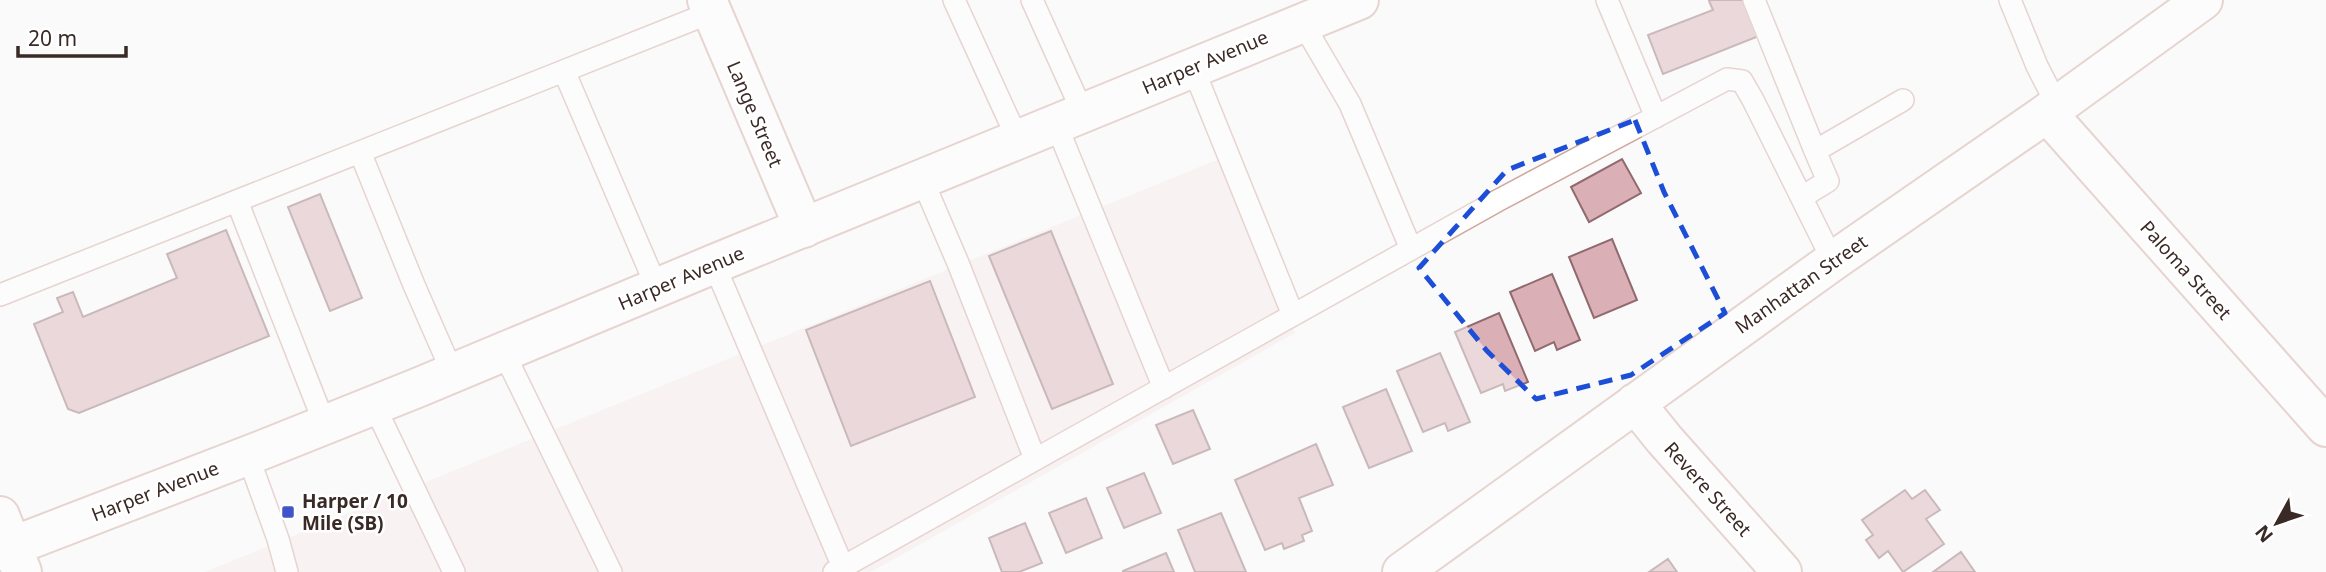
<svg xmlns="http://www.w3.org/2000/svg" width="2326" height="572" font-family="'Noto Sans',sans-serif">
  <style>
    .built { fill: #f5ebe8 }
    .building { fill: #dab0b6; stroke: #906a6f; stroke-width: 2 }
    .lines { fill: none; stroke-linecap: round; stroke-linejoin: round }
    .service-casing { stroke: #cfa79d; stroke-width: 24 }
    .minor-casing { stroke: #cfa79d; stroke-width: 42 }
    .tertiary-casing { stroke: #cfa79d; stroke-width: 42 }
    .secondary-casing { stroke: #cfa79d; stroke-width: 42 }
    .service { stroke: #fff; stroke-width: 21 }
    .minor { stroke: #fff; stroke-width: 38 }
    .tertiary { stroke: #fff; stroke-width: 38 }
    .secondary { stroke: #fff; stroke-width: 38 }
    .marked { fill: none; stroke: #1d4ed8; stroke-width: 5; stroke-dasharray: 14 9; stroke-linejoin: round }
    .poi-dot { fill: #3f54c7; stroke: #fff; stroke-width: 2.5 }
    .labels { text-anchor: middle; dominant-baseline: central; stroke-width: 5; stroke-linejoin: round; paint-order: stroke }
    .street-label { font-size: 19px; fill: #3a2a26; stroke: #fff }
    .poi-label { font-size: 19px; font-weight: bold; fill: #3a2a26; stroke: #fff; text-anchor: start }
  </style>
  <rect width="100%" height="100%" fill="#fafafa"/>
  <path class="built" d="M1224,157L1295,333L871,572H205Z"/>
  <path class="building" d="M1745,0L1759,36L1663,74L1648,35L1713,10L1709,1L1711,0Z
    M1622,159L1641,193L1589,222L1571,187Z
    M320,194L362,298L330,311L288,207Z
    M226,230L269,336L79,413L68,409L34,324L63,312L57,298L73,292L83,317L177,278L167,254Z
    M1051,231L1113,384L1052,409L989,256Z
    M1612,239L1637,300L1594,318L1569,257Z
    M1552,274L1580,340L1557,350L1554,342L1535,351L1510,292Z
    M930,281L975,397L851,446L806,330Z
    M1499,313L1528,382L1505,391L1503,384L1481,393L1455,332Z
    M1440,353L1470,422L1448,431L1445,423L1423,432L1397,371Z
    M1386,389L1412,451L1369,468L1343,407Z
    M1193,410L1210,449L1173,464L1156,425Z
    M1316,444L1333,485L1299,498L1312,531L1302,535L1304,541L1284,549L1282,543L1265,550L1235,480Z
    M1144,473L1161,513L1124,528L1107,488Z
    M1905,490L1912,499L1925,490L1940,510L1926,519L1944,544L1903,572L1888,551L1879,558L1866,540L1873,535L1862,520Z
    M1086,498L1102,538L1066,553L1049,513Z
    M1221,513L1246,572H1195L1178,530Z
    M1025,523L1042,563L1019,572H1002L989,538Z
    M1961,552L1975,572H1933Z
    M1166,553L1174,572H1123V571Z
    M1668,559L1677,572H1649Z"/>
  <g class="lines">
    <g class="service-casing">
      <path id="service" d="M954,0L1018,140
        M1032,0L1083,113
        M1607,0L1656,117
        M1754,0L1815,151
        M2010,0L2037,66L2057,105
        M1302,22L1350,104L1411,249
        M1193,68L1293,315
        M564,71L657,288
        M1056,124L1164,388
        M360,152L414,285L453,374
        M922,179L958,263L1035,459
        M1802,197L1828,181L1815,151L1903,100
        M237,201L325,425
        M714,264L843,567
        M0,295L712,12
        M504,353L611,572
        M374,405L454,572
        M248,456L278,539L287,572
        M834,572L1497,201L1727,79L1742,81L1753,100L1833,261"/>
    </g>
    <g class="minor-casing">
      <path id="minor" d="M707,0L804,228
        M2047,113L2326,427
        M1635,403L1664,439L1782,572
        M1402,572L1833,261L2047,113L2203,0"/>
    </g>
    <g class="tertiary-casing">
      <path id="tertiary" d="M0,516L22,572"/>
    </g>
    <g class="secondary-casing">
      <path id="secondary" d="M0,551L262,450L417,388L714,264L1359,0"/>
    </g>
    <use href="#service" class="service"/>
    <use href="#minor" class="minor"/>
    <use href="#tertiary" class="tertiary"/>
    <use href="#secondary" class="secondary"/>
  </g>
  <path d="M0 0H2326V572H0ZM1635,120L1664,192L1725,313L1631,375L1536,399L1487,351L1419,268L1507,170Z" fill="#fafafa" fill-opacity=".55" fill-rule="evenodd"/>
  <path class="marked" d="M1635,120L1664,192L1725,313L1631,375L1536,399L1487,351L1419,268L1507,170Z"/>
  <rect class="poi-dot" x="281" y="505" width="14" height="14" rx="3.5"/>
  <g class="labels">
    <g class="street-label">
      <text transform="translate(1205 62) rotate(-23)">Harper Avenue</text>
      <text transform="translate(755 114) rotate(67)">Lange Street</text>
      <text transform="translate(2186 270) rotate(48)">Paloma Street</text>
      <text transform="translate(681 278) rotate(-23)">Harper Avenue</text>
      <text transform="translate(1801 284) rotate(-35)">Manhattan Street</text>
      <text transform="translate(1708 489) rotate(48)">Revere Street</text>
      <text transform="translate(155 491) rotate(-21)">Harper Avenue</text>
    </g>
    <g class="poi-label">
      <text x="302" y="501">Harper / 10<tspan x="302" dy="22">Mile (SB)</tspan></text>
    </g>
  </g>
  <g transform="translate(2277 523) rotate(230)" stroke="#ffffff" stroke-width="5" paint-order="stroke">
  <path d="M0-5L12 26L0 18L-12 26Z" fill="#3a2a26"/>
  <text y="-10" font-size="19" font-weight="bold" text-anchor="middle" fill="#3a2a26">N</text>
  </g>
  <path d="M18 46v10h108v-10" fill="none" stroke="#3a2a26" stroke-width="3.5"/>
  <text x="28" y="46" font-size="21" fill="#3a2a26" stroke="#ffffff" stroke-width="5" paint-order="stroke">20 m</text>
</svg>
